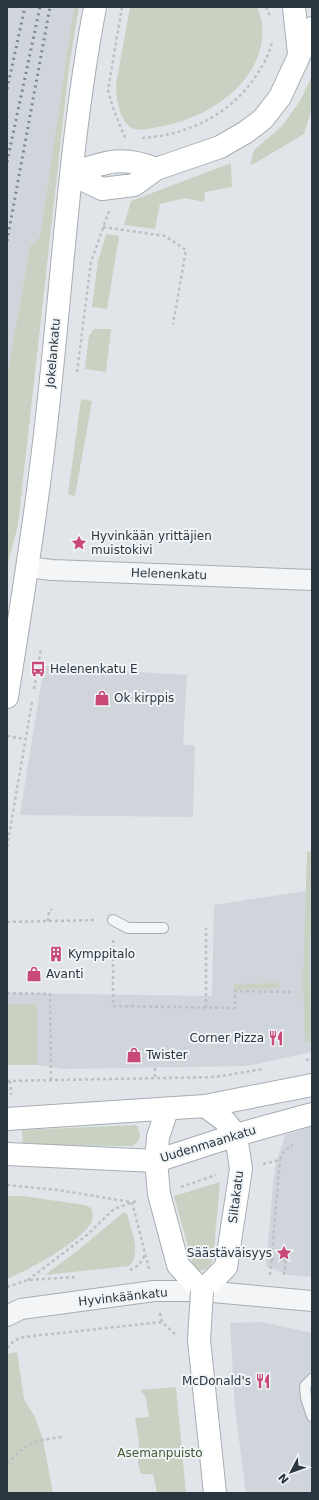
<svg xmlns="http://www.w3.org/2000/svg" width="319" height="1500" font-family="'DejaVu Sans',sans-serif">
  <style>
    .built { fill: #cfd5db }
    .green { fill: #c9d2c2 }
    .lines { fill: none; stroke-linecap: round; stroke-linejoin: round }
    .lane-casing { stroke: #a6adb3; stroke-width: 12 }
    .street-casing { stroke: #a6adb3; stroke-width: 22 }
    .secondary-casing { stroke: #a6adb3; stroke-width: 24 }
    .path { stroke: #bbc0c4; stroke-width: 2.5; stroke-dasharray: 3 3; stroke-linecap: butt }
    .lane { stroke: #f3f5f7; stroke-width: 10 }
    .street { stroke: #f3f5f7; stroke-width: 20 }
    .secondary { stroke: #fff; stroke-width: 22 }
    .rail { stroke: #7b8892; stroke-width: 3; stroke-dasharray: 2 4; stroke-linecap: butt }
    .secondary-bridge-casing { stroke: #a6adb3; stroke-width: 24; stroke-linecap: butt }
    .secondary-bridge { stroke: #fff; stroke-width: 22 }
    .labels { text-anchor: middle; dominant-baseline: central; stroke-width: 4; stroke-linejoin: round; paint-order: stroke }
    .street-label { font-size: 12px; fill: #2a3640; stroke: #f0f4f6 }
    .poi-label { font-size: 12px; fill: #2a3640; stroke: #f0f4f6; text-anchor: start }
    .park-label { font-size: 12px; fill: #455b37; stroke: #f0f4f6 }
  </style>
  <rect width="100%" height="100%" fill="#e1e5e9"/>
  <path class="built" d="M7,7H74L40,238L30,246L7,377Z
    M44,666L187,675L183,745H195L193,817L20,815Z
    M312,890V1052L247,1066L64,1069L37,1065H7V993L212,996L214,905Z
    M312,1126V1277L288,1275L266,1266L273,1185L275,1168L285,1135Z
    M262,1322L312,1333V1493H246L235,1409L230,1323Z"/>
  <path class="green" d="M74,7H79L69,67L18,525L7,567V377L30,246L40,237Z
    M130,7H257C259,13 262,19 262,24C268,79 210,118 162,126C153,128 140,132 132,128C119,121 116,97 116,84Z
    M312,76V108L304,134L250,166L254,150L282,126L300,101Z
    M231,163L232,187L205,192L204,202L185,198L160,204L155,229L124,225L131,201Z
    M106,234L119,236L107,309L92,307L98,261Z
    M94,329H111L106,372L85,369L89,336Z
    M81,399L92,401L75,496L68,494Z
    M307,851L312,852V923L309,951L312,1041L305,1042L303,983Z
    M279,983V988L234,990V984Z
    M7,1004H37V1065H7Z
    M136,1125C142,1134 141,1140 133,1146L23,1145L22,1130Z
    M220,1182L213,1259C210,1267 207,1270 199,1271L193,1265L174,1196Z
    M7,1196H23L85,1205L91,1208C93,1213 94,1218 91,1223C78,1244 30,1269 7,1279Z
    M124,1212L127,1214C131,1230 142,1253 129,1266L45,1275L77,1251Z
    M17,1352L24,1399L35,1417L43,1440L53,1493H7V1354Z
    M176,1387L186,1493H157L153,1474H141L138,1463L139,1443L135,1418L149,1417L146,1398L140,1390Z"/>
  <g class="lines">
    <g class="lane-casing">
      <path id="lane" d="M113,920L128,928H163
        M312,1379L305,1386L306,1398L312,1416"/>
    </g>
    <g class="street-casing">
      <path id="street" d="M27,567L52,570L312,580
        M7,1316L21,1309L154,1291H202L312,1301"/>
    </g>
    <g class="secondary-casing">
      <path id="secondary" d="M294,7L299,54
        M71,174L102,189L134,185L156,169L220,147L246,132L263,119L280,97L312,28
        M71,174C105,162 121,155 156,169
        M7,697C22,601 38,504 48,407C63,273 70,139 95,7
        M167,1110L158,1137L156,1161L159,1194L178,1265L202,1291L226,1267L241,1169L236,1135L224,1120L205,1106
        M7,1119L205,1106L312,1085
        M7,1154L156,1161L236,1135L312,1114"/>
    </g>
    <path class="path" d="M122,7L108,90L113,108L125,138
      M266,7L270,16
      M142,138C189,135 234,113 259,71C265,62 271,51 272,40
      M103,227L165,236L186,250L173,324
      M77,372L91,262L109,211
      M34,689L41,649
      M7,736L25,739
      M7,847L32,702
      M48,921L49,911L52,909
      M7,922L96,920
      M113,940V1006L235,1008V991L295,992
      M7,993L50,994L51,1080
      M206,1008V928
      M306,1060L312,1059
      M155,1068V1078
      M7,1081L216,1077L262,1069
      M10,1081L11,1095
      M263,1164L280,1160L285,1150L293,1145
      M7,1185L58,1190L131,1202
      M181,1187L216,1175
      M132,1202L149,1269
      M271,1259L285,1260
      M130,1270L139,1265L146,1253
      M270,1275L280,1160
      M284,1275L286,1254
      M28,1280L87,1235L114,1209L136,1201
      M7,1287L28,1280L77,1277
      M160,1313L162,1322L175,1334
      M7,1348L15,1340L24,1337L162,1322
      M7,1464C28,1442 32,1441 62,1437"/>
    <use href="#lane" class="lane"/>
    <use href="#street" class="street"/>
    <use href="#secondary" class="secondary"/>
    <path class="rail" d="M7,89L25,7
      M7,162L40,7
      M7,241L50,7"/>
    <g class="secondary-bridge-casing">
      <path id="secondary-bridge" d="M202,1291L199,1340L215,1493"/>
    </g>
    <use href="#secondary-bridge" class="secondary-bridge"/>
  </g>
  <defs>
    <g id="sight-bare" transform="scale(1.2)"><path d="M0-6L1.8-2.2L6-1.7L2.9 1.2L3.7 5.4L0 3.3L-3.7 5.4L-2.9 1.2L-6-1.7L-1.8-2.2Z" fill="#c94a77" stroke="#f0f4f6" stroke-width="2.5" paint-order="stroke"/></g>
    <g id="bus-bare" transform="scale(1.2)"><path d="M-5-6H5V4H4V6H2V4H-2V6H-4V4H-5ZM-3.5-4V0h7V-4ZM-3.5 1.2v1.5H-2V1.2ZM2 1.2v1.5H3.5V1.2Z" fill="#c94a77" stroke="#f0f4f6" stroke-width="2.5" paint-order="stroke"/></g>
    <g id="shop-bare" transform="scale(1.2)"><path d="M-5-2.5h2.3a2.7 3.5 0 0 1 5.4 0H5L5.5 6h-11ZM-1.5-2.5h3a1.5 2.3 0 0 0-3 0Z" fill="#c94a77" stroke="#f0f4f6" stroke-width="2.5" paint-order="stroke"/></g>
    <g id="building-bare" transform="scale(1.2)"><path d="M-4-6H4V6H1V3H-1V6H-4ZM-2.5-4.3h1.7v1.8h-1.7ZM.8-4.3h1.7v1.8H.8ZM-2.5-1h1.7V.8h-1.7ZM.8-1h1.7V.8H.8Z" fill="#c94a77" stroke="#f0f4f6" stroke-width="2.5" paint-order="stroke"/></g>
    <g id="restaurant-bare" transform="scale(1.2)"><path d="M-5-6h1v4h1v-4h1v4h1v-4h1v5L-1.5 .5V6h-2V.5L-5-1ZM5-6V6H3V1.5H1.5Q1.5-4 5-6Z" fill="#c94a77" stroke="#f0f4f6" stroke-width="2.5" paint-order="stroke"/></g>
  </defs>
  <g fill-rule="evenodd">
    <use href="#sight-bare" x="79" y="543"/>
    <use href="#bus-bare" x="38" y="669"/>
    <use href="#shop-bare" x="102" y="698"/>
    <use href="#building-bare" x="56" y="954"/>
    <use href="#shop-bare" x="34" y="974"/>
    <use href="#restaurant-bare" x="276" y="1038"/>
    <use href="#shop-bare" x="134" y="1055"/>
    <use href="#sight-bare" x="284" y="1253"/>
    <use href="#restaurant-bare" x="263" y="1381"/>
  </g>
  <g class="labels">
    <g class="street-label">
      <text transform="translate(53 353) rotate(-85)">Jokelankatu</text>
      <text transform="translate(169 574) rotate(2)">Helenenkatu</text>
      <text transform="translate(208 1144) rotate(-17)">Uudenmaankatu</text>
      <text transform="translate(236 1197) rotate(-83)">Siltakatu</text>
      <text transform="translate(123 1297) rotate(-6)">Hyvinkäänkatu</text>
    </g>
    <g class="poi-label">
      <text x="91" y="536">Hyvinkään yrittäjien<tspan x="91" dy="14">muistokivi</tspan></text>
      <text x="50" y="669">Helenenkatu E</text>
      <text x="114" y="698">Ok kirppis</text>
      <text x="68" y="954">Kymppitalo</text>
      <text x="46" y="974">Avanti</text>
      <text x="264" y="1038" text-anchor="end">Corner Pizza</text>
      <text x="146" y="1055">Twister</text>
      <text x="272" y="1253" text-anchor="end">Säästäväisyys</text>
      <text x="251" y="1381" text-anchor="end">McDonald's</text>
    </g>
    <g class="park-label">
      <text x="160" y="1453">Asemanpuisto</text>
    </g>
  </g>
  <rect width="319" height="1500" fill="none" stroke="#2a3640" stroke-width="16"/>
  <g transform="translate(291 1472) rotate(229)" stroke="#f0f4f6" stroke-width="3" paint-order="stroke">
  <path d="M0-3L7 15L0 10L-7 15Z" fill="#2a3640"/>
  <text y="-6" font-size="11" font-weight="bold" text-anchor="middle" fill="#2a3640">N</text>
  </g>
</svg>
